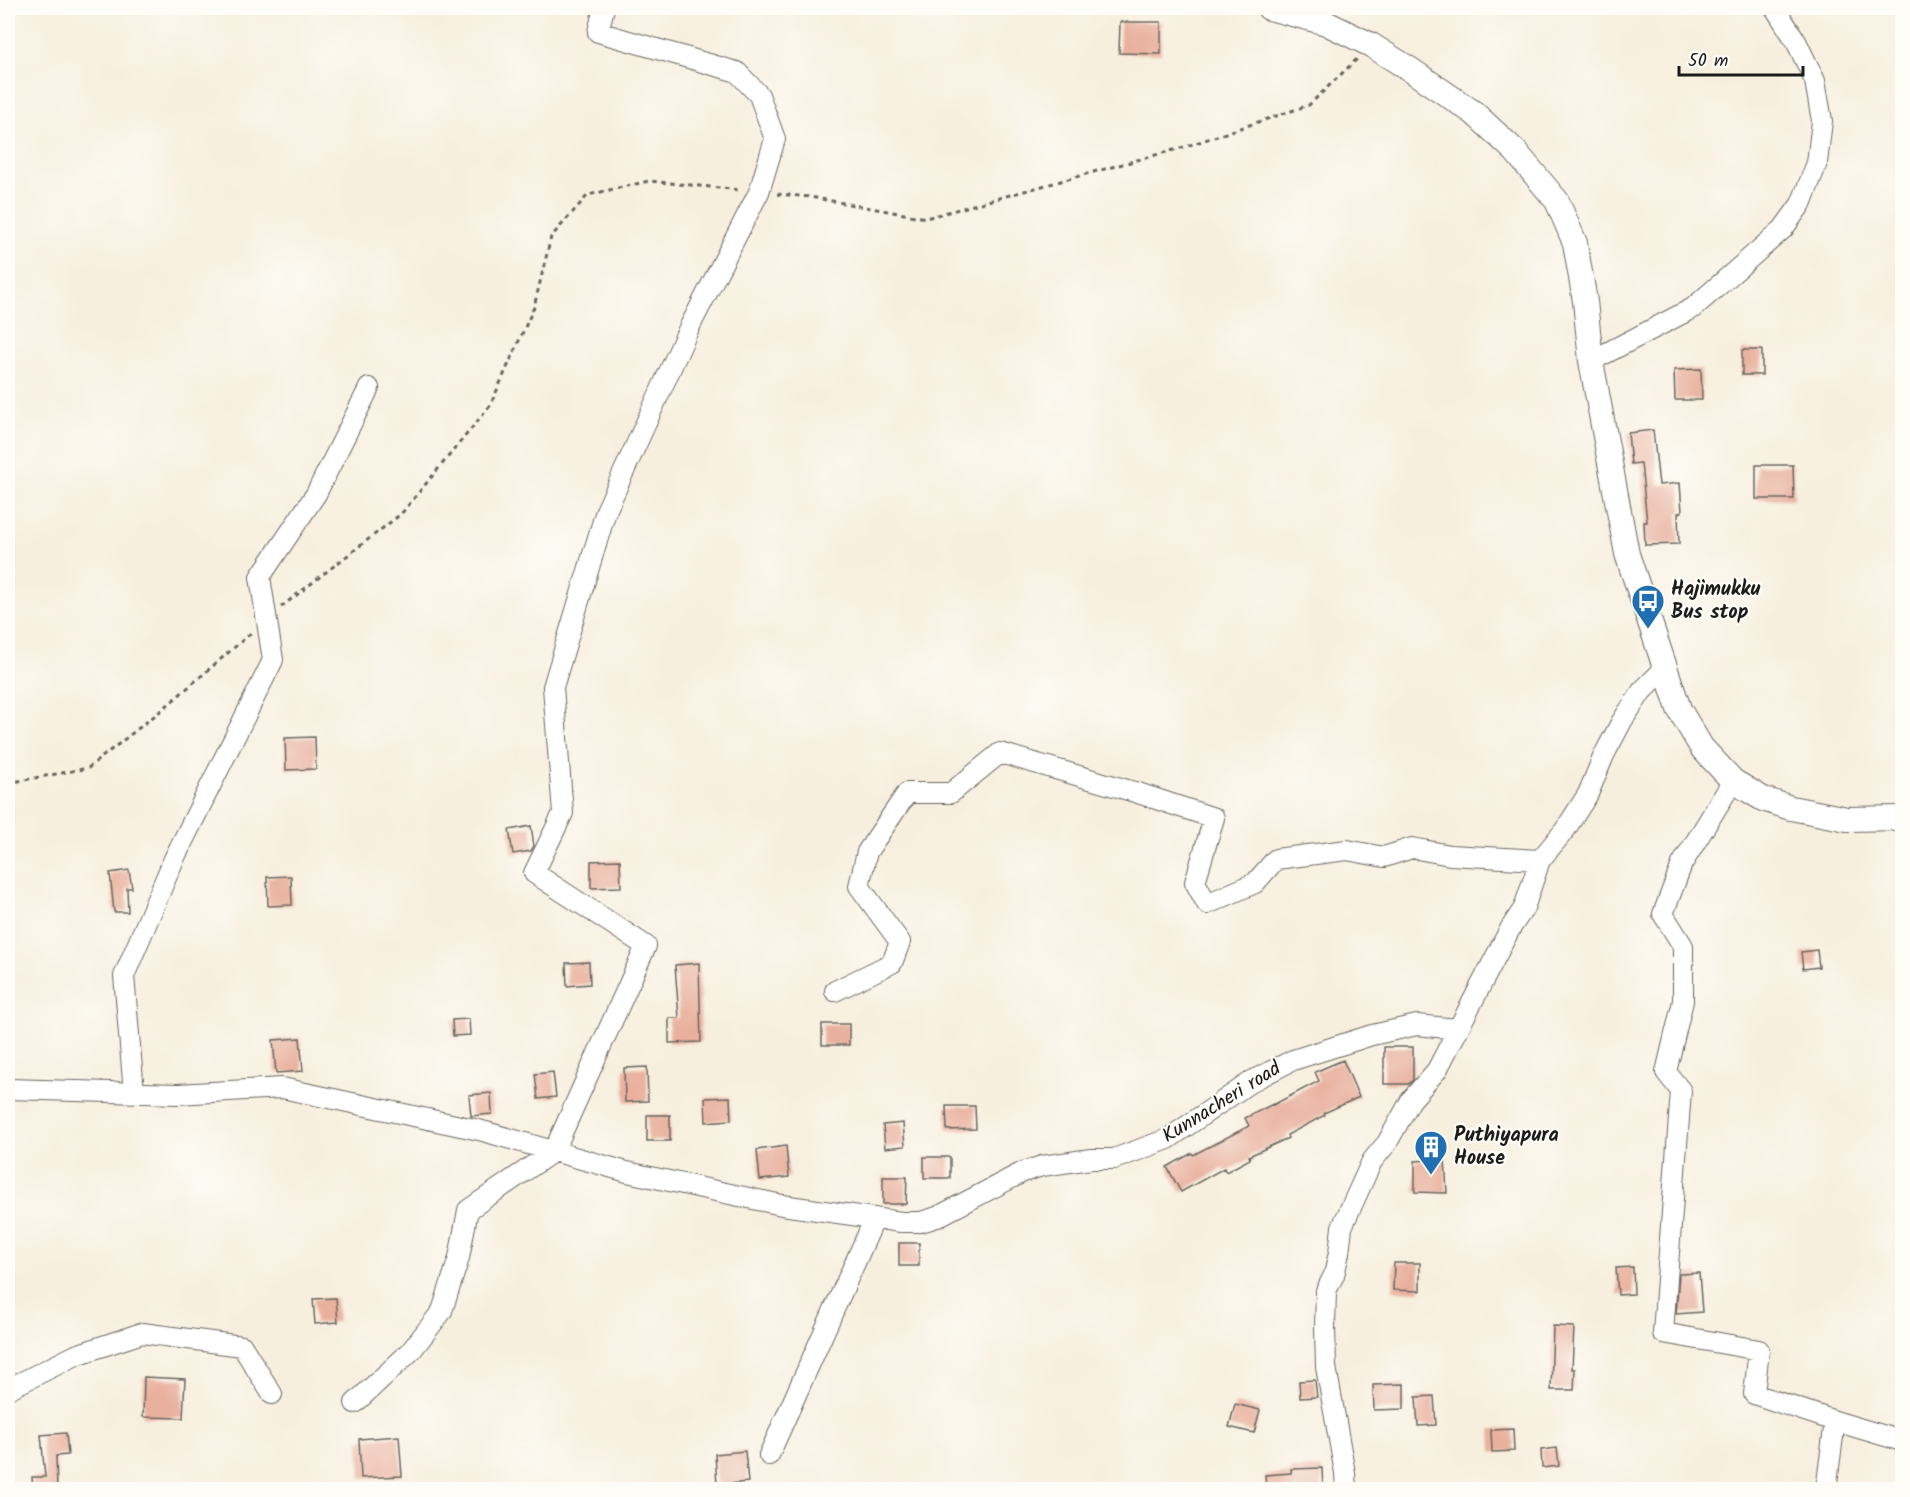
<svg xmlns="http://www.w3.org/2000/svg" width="1910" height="1497" font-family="Kalam,sans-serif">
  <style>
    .building { fill: #e9b09d }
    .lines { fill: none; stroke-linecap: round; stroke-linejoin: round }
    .minor-casing { stroke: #696660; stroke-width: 22 }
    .major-casing { stroke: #696660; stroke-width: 26 }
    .path { stroke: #696660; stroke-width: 3; stroke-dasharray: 4.5 4.5; stroke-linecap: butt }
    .minor { stroke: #fff; stroke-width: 20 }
    .major { stroke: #fff; stroke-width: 24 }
    .labels { text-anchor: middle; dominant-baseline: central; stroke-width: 4.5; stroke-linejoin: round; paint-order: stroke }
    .poi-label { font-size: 20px; font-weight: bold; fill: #1c1c1c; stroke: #fdfcf7; text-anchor: start }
    .street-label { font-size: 20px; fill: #1c1c1c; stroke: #fdfcf7 }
  </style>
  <rect width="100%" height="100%" fill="#fdfcf7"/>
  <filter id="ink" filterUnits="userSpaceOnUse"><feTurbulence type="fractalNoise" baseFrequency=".0167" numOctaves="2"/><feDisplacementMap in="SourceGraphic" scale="12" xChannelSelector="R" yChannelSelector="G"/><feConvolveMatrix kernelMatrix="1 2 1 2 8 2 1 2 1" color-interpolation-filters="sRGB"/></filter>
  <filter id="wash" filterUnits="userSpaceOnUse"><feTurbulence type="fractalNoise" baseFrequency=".008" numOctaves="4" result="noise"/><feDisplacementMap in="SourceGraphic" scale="24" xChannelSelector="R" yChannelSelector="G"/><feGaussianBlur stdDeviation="1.35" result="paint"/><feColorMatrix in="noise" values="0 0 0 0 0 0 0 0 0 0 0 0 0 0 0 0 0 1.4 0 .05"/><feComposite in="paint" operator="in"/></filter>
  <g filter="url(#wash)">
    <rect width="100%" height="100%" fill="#f7efde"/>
    <g id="blocks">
      <path class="building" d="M1120,22H1161V54L1119,53Z
        M1742,350H1762V375H1742Z
        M1701,369L1702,400H1675L1674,370Z
        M1653,430L1659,485L1680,483L1682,512L1678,513L1679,544L1645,545L1644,522H1647L1641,463L1631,464L1628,433Z
        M1756,465H1793L1794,499H1756Z
        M315,737L316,769L286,770L285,738Z
        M531,826L534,846L531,851L513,854L509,830Z
        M620,860L621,887L591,888V861Z
        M129,870L132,888H127L128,912H114L110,873Z
        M291,876L292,905L268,906L267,877Z
        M1817,950L1819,967L1803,969L1801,952Z
        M589,962L590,984L567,986L566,963Z
        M699,963L701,1042L669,1043V1018H679L675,965Z
        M469,1019L470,1035L453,1036L452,1020Z
        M822,1024H849V1045H822Z
        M300,1038L303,1071L276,1073L273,1040Z
        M1384,1047H1413V1080L1409,1084H1384Z
        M1343,1060L1359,1097L1324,1113L1325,1115L1287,1135L1288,1138L1249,1156L1250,1159L1226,1172L1224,1168L1181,1192L1167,1167L1192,1153L1193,1155L1249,1126L1245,1118L1273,1104V1105L1319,1081L1315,1072Z
        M647,1067L648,1101L625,1102L624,1068Z
        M553,1072L556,1097L538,1099L535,1074Z
        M491,1093L492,1114L471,1116L469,1095Z
        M730,1097L731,1120L706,1122L705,1098Z
        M946,1106H975L976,1129L947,1130Z
        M647,1115H670V1141H647Z
        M903,1123L905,1146L885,1148L883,1125Z
        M786,1146L789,1177L760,1180L757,1150Z
        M924,1157H950V1178H924Z
        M1445,1159L1447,1193L1415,1192V1161Z
        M883,1177H907L906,1204H883Z
        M899,1243H919V1266H899Z
        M1394,1263H1420V1291L1393,1290Z
        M1633,1267L1634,1294L1618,1295L1616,1268Z
        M1699,1273L1702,1312L1676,1314L1679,1274Z
        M336,1298L338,1322L315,1324L313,1299Z
        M1553,1326L1574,1327L1572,1369H1575L1574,1390H1551Z
        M144,1377L185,1379L183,1418L143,1417Z
        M1315,1380L1317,1397L1300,1398L1299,1381Z
        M1404,1384V1409L1374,1410L1373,1385Z
        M1434,1396L1436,1425L1418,1426L1416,1397Z
        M1235,1404L1260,1410L1254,1433L1229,1427Z
        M1513,1429L1514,1451L1492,1452L1491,1430Z
        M66,1433L68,1455L56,1456L57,1490H33L32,1477H45L41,1435Z
        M399,1436L402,1476L361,1478L359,1439Z
        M1557,1448L1559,1466L1542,1468L1541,1450Z
        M745,1451L748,1482L717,1485L715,1454Z
        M1322,1468L1323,1490H1266L1265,1475L1291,1473V1469Z"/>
    </g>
  </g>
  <g filter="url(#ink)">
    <use href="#blocks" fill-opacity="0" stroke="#696660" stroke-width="1.5"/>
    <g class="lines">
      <g class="minor-casing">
        <path id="minor" d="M1591,361L1693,308L1783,229L1801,204L1817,163L1822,121L1815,81L1796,41L1775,8
          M1733,781L1682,864L1663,914L1683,946V1001L1666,1072L1681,1091L1663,1333L1759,1350L1754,1394L1835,1421L1826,1490
          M835,991L892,963L900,942L859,886L867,852L907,793H951L1000,753L1138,793L1214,818L1195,882L1207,904L1255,883L1276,859L1347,850L1384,857L1412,848L1450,855L1540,860
          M8,1089L178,1094L282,1088L479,1130L627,1172L782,1205L901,1222H921L937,1217L1023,1172L1042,1166L1091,1159H1114L1168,1139L1252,1081L1293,1060L1372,1035L1417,1025L1457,1029
          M134,1092L124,976L174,859L273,660L260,577L316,494L369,388
          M8,1389L76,1355L142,1333L242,1346L272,1394
          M355,1403L411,1351L442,1311L459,1258L468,1210L554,1151L646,946L534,873L563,813L553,687L606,511L689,328L759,192L775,139L759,95L737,72L598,32L604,8
          M1835,1421L1902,1441
          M769,1455L875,1218
          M1346,1490L1345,1473L1326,1367L1325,1327L1326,1291L1334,1275L1339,1253L1342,1227L1372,1161L1387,1143L1411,1100L1437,1070L1510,929L1524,908L1540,860L1565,830L1588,794L1604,755L1622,721L1642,691L1665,668"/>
      </g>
      <g class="major-casing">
        <path id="major" d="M1269,8L1326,23L1371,45L1411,70L1474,113L1515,151L1557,201L1575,243L1585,301L1591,361L1627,554L1679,709L1702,748L1733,781L1763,799L1791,808L1847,819L1902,818"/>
      </g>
      <path class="path" d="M777,194L810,197L926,218L1181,148L1309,105L1357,59
        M281,607L401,514L490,406L534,307L551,237L588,195L649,181L741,190
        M8,783L88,768L163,709L251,633"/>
      <use href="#minor" class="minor"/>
      <use href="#major" class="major"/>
    </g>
  </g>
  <defs>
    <g id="bus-pin" transform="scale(1.725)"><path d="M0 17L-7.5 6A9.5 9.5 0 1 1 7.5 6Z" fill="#1f6fb2" stroke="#fdfcf7"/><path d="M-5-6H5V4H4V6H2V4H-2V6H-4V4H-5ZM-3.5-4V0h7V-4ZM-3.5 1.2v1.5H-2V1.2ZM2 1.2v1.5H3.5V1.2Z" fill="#fff"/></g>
    <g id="building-pin" transform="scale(1.725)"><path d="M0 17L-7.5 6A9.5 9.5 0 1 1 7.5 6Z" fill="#1f6fb2" stroke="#fdfcf7"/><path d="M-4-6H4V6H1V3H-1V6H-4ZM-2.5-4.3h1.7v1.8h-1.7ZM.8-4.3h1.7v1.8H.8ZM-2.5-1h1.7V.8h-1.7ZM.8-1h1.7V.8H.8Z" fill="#fff"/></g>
  </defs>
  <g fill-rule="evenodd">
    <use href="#bus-pin" x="1648" y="601"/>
    <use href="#building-pin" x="1431" y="1147"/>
  </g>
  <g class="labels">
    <g class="poi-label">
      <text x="1671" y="590">Hajimukku<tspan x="1671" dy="23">Bus stop</tspan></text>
      <text x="1454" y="1136">Puthiyapura<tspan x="1454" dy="23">House</tspan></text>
    </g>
    <g class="street-label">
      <text transform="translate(1222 1103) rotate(-32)">Kunnacheri road</text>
    </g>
  </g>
  <rect width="1910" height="1497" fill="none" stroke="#fdfcf7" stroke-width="30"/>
  <path d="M1679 66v9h124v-9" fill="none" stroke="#1c1c1c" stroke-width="3"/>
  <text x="1688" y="66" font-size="18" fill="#1c1c1c" stroke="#fdfcf7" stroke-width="4.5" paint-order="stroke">50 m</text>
</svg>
